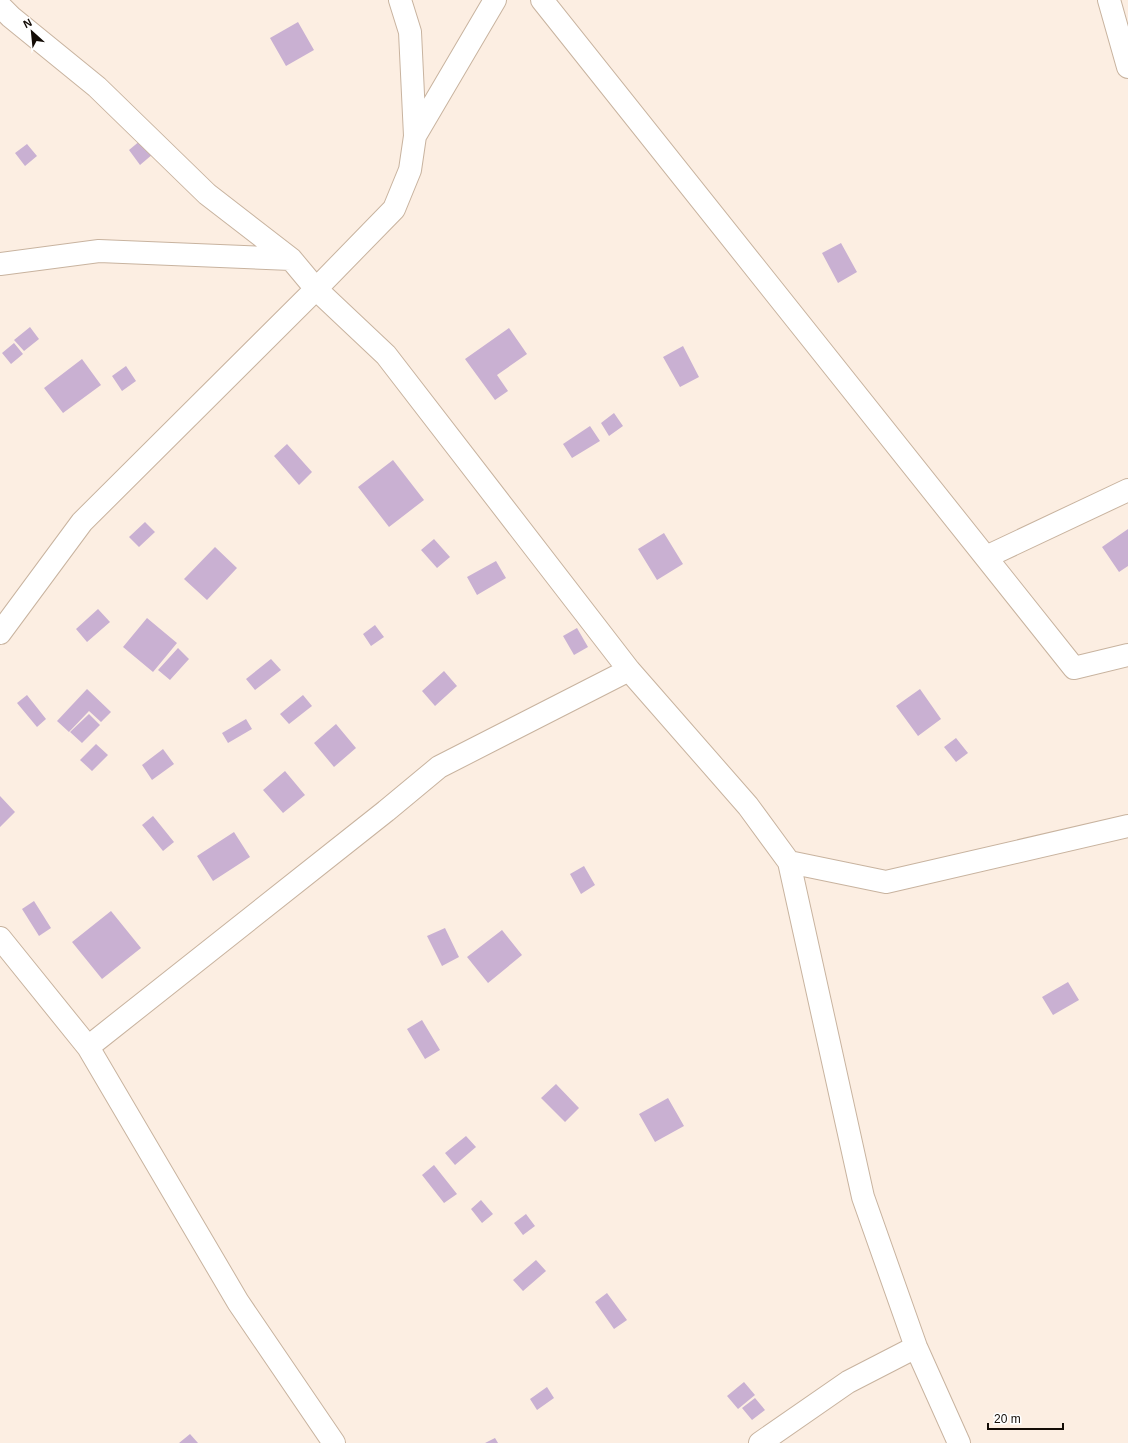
<svg xmlns="http://www.w3.org/2000/svg" width="1128" height="1443" font-family="Arial,sans-serif">
  <style>
    .building { fill: #c9b0d2 }
    .lines { fill: none; stroke-linecap: round; stroke-linejoin: round }
    .minor-casing { stroke: #c8b39f; stroke-width: 24 }
    .minor { stroke: #fff; stroke-width: 22 }
  </style>
  <rect width="100%" height="100%" fill="#fceee2"/>
  <path class="building" d="M298,22L314,50L286,66L270,38Z
    M141,140L153,154L140,165L129,150Z
    M27,144L37,156L25,166L15,153Z
    M841,243L857,272L838,283L822,253Z
    M30,327L39,339L24,351L14,340Z
    M509,328L527,354L497,375L508,391L495,400L465,359Z
    M14,343L23,354L11,364L2,353Z
    M683,346L699,377L680,387L663,357Z
    M82,359L101,385L63,413L44,388Z
    M126,366L136,381L122,391L112,376Z
    M614,413L623,426L609,436L601,423Z
    M590,426L600,441L572,458L563,444Z
    M287,444L312,472L299,485L274,456Z
    M393,460L424,500L389,527L358,487Z
    M145,522L155,532L139,547L129,537Z
    M1128,529V566L1119,572L1102,547Z
    M664,533L683,564L657,580L638,549Z
    M434,539L450,557L437,568L421,550Z
    M215,547L237,568L207,600L184,579Z
    M496,561L506,578L477,595L467,577Z
    M98,609L110,622L87,642L76,629Z
    M147,618L177,643L153,672L123,647Z
    M375,625L384,637L371,646L363,634Z
    M577,628L588,647L574,655L563,636Z
    M178,648L189,659L170,680L158,670Z
    M271,659L281,670L255,690L246,679Z
    M444,671L457,686L435,706L422,691Z
    M87,689L111,712L101,722L89,711L69,732L57,721Z
    M920,689L941,719L918,736L896,706Z
    M27,695L46,719L37,727L17,703Z
    M303,695L312,706L289,724L280,714Z
    M89,714L100,725L82,743L70,732Z
    M246,719L252,729L228,743L222,733Z
    M336,724L356,748L334,767L314,743Z
    M956,738L968,753L956,762L944,747Z
    M96,744L108,755L92,771L80,760Z
    M163,749L174,764L152,780L142,765Z
    M285,771L305,795L283,813L263,790Z
    M0,796L15,812L0,827Z
    M153,816L174,842L163,851L142,825Z
    M234,832L250,857L213,881L197,856Z
    M584,866L595,885L581,894L570,874Z
    M34,901L51,928L39,936L22,909Z
    M111,911L141,948L102,979L72,942Z
    M445,928L459,957L442,966L427,936Z
    M502,930L522,955L488,983L467,957Z
    M1068,982L1079,1000L1053,1015L1042,997Z
    M422,1020L440,1050L425,1059L407,1029Z
    M556,1084L579,1108L565,1122L541,1098Z
    M668,1098L684,1126L655,1142L639,1114Z
    M466,1136L476,1147L455,1165L445,1153Z
    M434,1165L457,1194L444,1203L422,1175Z
    M481,1200L493,1214L482,1223L471,1209Z
    M526,1214L535,1226L523,1235L514,1223Z
    M536,1260L546,1271L523,1291L513,1280Z
    M607,1293L627,1320L614,1329L595,1302Z
    M744,1382L755,1395L738,1409L727,1396Z
    M547,1387L554,1398L537,1410L530,1399Z
    M755,1398L765,1410L752,1420L742,1408Z
    M190,1434L198,1443H179Z
    M495,1438L498,1443H485Z"/>
  <g class="lines">
    <g class="minor-casing">
      <path id="minor" d="M400,0L410,32L415,136
        M542,0L1074,668L1128,655
        M1109,0L1128,67
        M0,6L11,17L97,87L207,194L291,259L316,289L386,355L629,670L748,806L789,862L863,1197L916,1347L959,1443
        M0,264L99,251L291,259
        M986,557L1128,490
        M0,633L82,522L316,289L394,209L410,170L415,136L495,0
        M789,862L886,882L1128,826
        M0,938L88,1047L238,1302L334,1443
        M88,1047L386,811L439,767L629,670
        M760,1443L848,1382L916,1347"/>
    </g>
    <use href="#minor" class="minor"/>
  </g>
  <g transform="translate(32 32) rotate(333)" stroke="#ffffff" stroke-width="3" paint-order="stroke">
  <path d="M0-3L7 15L0 10L-7 15Z" fill="#130c06"/>
  <text y="-6" font-size="11" font-weight="bold" text-anchor="middle" fill="#130c06">N</text>
  </g>
  <path d="M988 1423v6h75v-6" fill="none" stroke="#130c06" stroke-width="2"/>
  <text x="994" y="1423" font-size="12" fill="#130c06" stroke="#ffffff" stroke-width="3" paint-order="stroke">20 m</text>
</svg>
